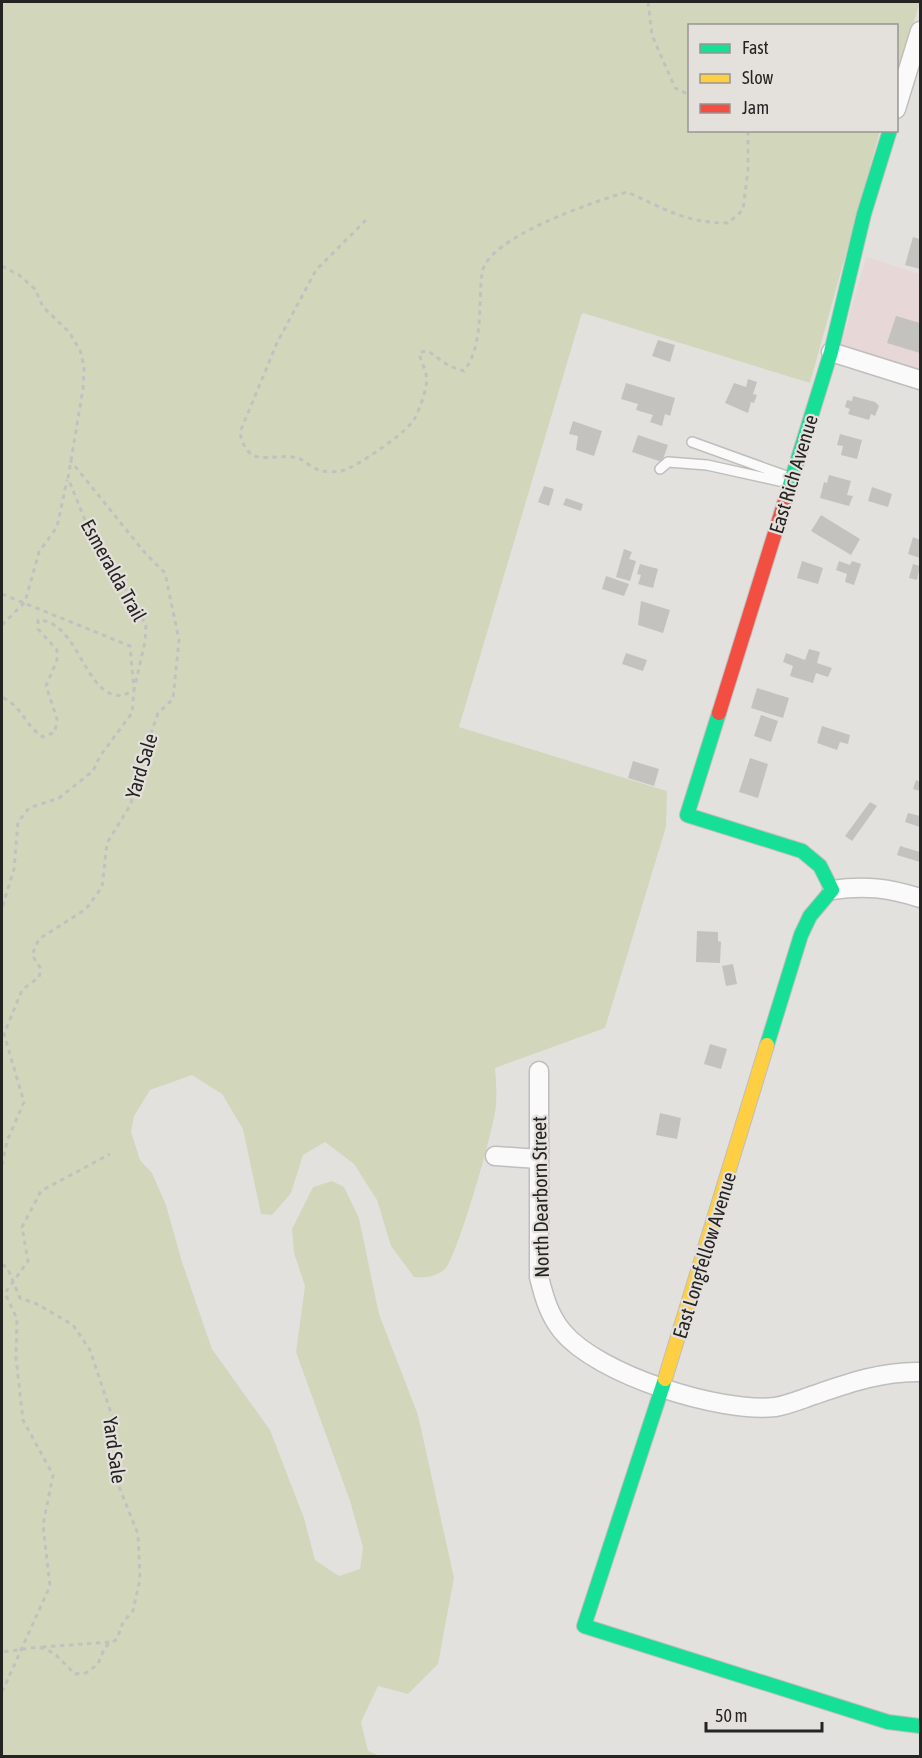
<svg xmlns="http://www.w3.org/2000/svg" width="922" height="1758" font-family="'Asap Condensed',sans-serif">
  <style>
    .industrial { fill: #e7d8d7 }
    .green { fill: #d2d7bc }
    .building { fill: #c3c2bf }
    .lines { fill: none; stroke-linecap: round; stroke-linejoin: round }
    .lane-casing { stroke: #c0bebc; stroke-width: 12 }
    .street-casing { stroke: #c0bebc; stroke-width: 21 }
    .fast-casing { stroke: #c0bebc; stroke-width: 16 }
    .slow-casing { stroke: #c0bebc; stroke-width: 16 }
    .jam-casing { stroke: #c0bebc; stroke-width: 16 }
    .path { stroke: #c2c1c0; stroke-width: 3; stroke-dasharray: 4.5 4.5; stroke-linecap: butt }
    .lane { stroke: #fbfafa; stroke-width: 9 }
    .street { stroke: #fbfafa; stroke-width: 18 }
    .fast { stroke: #16e098; stroke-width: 14 }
    .slow { stroke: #ffcf43; stroke-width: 14 }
    .jam { stroke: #f24e42; stroke-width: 14 }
    .labels { text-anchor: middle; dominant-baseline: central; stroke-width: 4.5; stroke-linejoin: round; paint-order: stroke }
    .street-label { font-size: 20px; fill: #252422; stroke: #e4e1dd }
  </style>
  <rect width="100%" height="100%" fill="#e3e1de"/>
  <path class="industrial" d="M866,257L920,274V370L841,345Z"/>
  <path class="green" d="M2,2H920L897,76L896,26H690V130L880,131L810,383L583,313L581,316L459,727L667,791L666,827L605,1028L495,1068C496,1080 497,1093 496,1105C495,1126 457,1258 445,1269C435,1277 426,1278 414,1277L391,1246L377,1200L354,1164L325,1142L303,1155L291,1193L272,1215L261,1214L243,1129L222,1094L192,1075L150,1090L134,1116L131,1132L140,1160L152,1173L166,1205L182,1262L212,1349L270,1430L304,1518L315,1560L339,1576L360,1569L363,1547L350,1501L296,1352L305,1286L294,1253L292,1229L313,1187L332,1181L344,1187L359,1218L379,1314L418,1415L454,1578L438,1664L408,1694L378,1686L361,1722L368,1751L380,1756H2Z"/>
  <path class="building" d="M913,237L920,239V269L905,265Z
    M896,316L920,323V353L887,343Z
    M658,340L675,345L670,362L652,356Z
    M748,379L757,382L753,394L757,395L754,403L751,402L748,413L725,403L734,383L746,387Z
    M626,383L675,398L670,416L665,414L662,426L650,422L653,415L636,410L638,404L621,399Z
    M853,396L875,402L879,406L875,416L871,414L869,420L848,414L850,409L845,407L847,400L852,401Z
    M573,421L602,431L594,456L576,450L578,436L569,434Z
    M840,434L862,440L857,459L841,455L843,446L837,445Z
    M638,435L668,445L662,462L632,452Z
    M829,475L851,481L847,495L853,496L849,506L820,498L824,482L827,483Z
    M544,486L554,489L549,506L538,502Z
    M872,487L892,494L888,507L868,501Z
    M566,498L583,504L581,511L563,505Z
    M821,515L860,539L851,555L811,531Z
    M913,537L920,540V558L908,554Z
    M624,549L632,552L629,559L636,561L630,581L616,577Z
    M802,561L823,568L818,584L797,578Z
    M839,561L850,565L852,561L861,564L854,585L845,582L847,574L836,570Z
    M640,564L658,569L653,588L638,584L641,575L637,574Z
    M913,564L920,566L917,580L909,578Z
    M606,576L629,584L624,596L602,589Z
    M641,601L670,610L663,633L638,625Z
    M809,649L820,652L817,663L832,668L828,677L816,673L813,683L790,676L793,666L783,662L786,653L805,660Z
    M626,653L647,660L643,671L622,664Z
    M757,688L789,698L783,718L751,708Z
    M761,715L778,721L771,742L754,736Z
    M822,726L850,735L848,744L840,742L837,750L817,743Z
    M750,758L768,764L758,798L739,792Z
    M633,761L659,769L654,786L628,778Z
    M916,780L920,782V791L913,789Z
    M870,802L877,806L852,841L845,836Z
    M908,813L920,816V827L905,822Z
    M900,846L920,852V862L897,855Z
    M697,931L718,932V941L721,942L720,963L696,962Z
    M733,964L737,984L726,986L722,966Z
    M710,1044L727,1049L721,1069L704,1064Z
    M660,1113L681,1118L677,1139L656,1135Z"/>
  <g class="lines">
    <g class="lane-casing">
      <path id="lane" d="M692,442L789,477
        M660,469L668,462L707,465L788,483"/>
    </g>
    <g class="street-casing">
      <path id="street" d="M896,109L920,31
        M831,352L920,380
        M832,890C865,885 889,888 920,898
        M539,1071V1277C544,1297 549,1315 562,1331C598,1375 720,1413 775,1407C788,1405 802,1399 814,1395C849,1383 883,1371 920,1372
        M495,1156L539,1159"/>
    </g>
    <g class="fast-casing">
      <path id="fast" d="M788,491L831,352L864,214L890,130
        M719,713L687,815L802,851L820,866L832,890L810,916L801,935L767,1045
        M665,1379L584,1626L888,1722L920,1726"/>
    </g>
    <g class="slow-casing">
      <path id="slow" d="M665,1379L767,1045"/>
    </g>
    <g class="jam-casing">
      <path id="jam" d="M719,713L788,491"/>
    </g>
    <path class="path" d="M648,2L652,35L675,88L690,95
      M366,220L316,270L277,343L240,432C247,469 269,454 294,457C304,458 312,470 323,471C328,472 336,472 341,471C356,468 409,431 415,418C420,407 429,386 426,374C425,366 419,360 420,352L428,351L449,366L464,371C484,345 478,304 482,273C487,237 596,201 627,192C664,208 684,223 728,223L743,210L748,169V130
      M2,266L19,275L35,289L43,307L69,332L80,350L84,367L83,389L68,478L85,520L146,625L145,642L134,690L122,696C117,695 108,694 104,690C81,672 72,621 38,620V629L57,650V660L46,686L57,719L55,732L43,737C24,725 24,708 2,697
      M2,594L130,646L134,690L132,713L100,756L93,771L59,798L29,808L18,822L14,869L2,908
      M2,625L25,602L39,552L57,527L67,480
      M2,1165L7,1141L24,1102L4,1034L22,990L39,977L41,969L32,955L39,939L86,909L102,887L107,843L131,804L136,777L158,713L173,699L179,640L165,573L145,553L70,460
      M2,1265L7,1267L20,1298L37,1304L73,1325L90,1350L115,1425L118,1484L138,1534L140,1579L133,1611L123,1622L117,1639L105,1647L98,1664L86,1673L75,1674L54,1653L39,1647L2,1652
      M42,1647L110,1642
      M2,1692L50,1586L43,1525L53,1475L23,1420L16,1358L17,1319L5,1293L28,1261L22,1227L41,1191L110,1154"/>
    <use href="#lane" class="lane"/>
    <use href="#street" class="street"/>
    <use href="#fast" class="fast"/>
    <use href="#slow" class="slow"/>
    <use href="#jam" class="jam"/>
  </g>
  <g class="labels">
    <g class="street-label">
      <text transform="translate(793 474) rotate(-73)">East Rich Avenue</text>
      <text transform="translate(114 570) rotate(61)">Esmeralda Trail</text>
      <text transform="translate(141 766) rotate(-73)">Yard Sale</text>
      <text transform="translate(540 1197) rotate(-91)">North Dearborn Street</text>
      <text transform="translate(704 1255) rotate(-73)">East Longfellow Avenue</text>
      <text transform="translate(115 1450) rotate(82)">Yard Sale</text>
    </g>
  </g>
  <rect width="922" height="1758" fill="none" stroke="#252422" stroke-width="6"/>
  <rect x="688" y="24" width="210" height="108" fill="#e4e1dd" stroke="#989592" stroke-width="1.5"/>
  <rect x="700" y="44" width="30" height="9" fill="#16e098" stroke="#989592" stroke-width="1.5"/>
  <text x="742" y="54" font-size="18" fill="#252422">Fast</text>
  <rect x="700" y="74" width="30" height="9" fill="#ffcf43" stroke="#989592" stroke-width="1.5"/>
  <text x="742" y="84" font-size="18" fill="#252422">Slow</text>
  <rect x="700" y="104" width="30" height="9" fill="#f24e42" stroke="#989592" stroke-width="1.5"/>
  <text x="742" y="114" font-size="18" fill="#252422">Jam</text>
  <path d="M706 1722v9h116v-9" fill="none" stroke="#252422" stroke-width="3"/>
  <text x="715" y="1722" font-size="18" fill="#252422" stroke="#e4e1dd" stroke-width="4.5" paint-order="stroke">50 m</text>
</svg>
